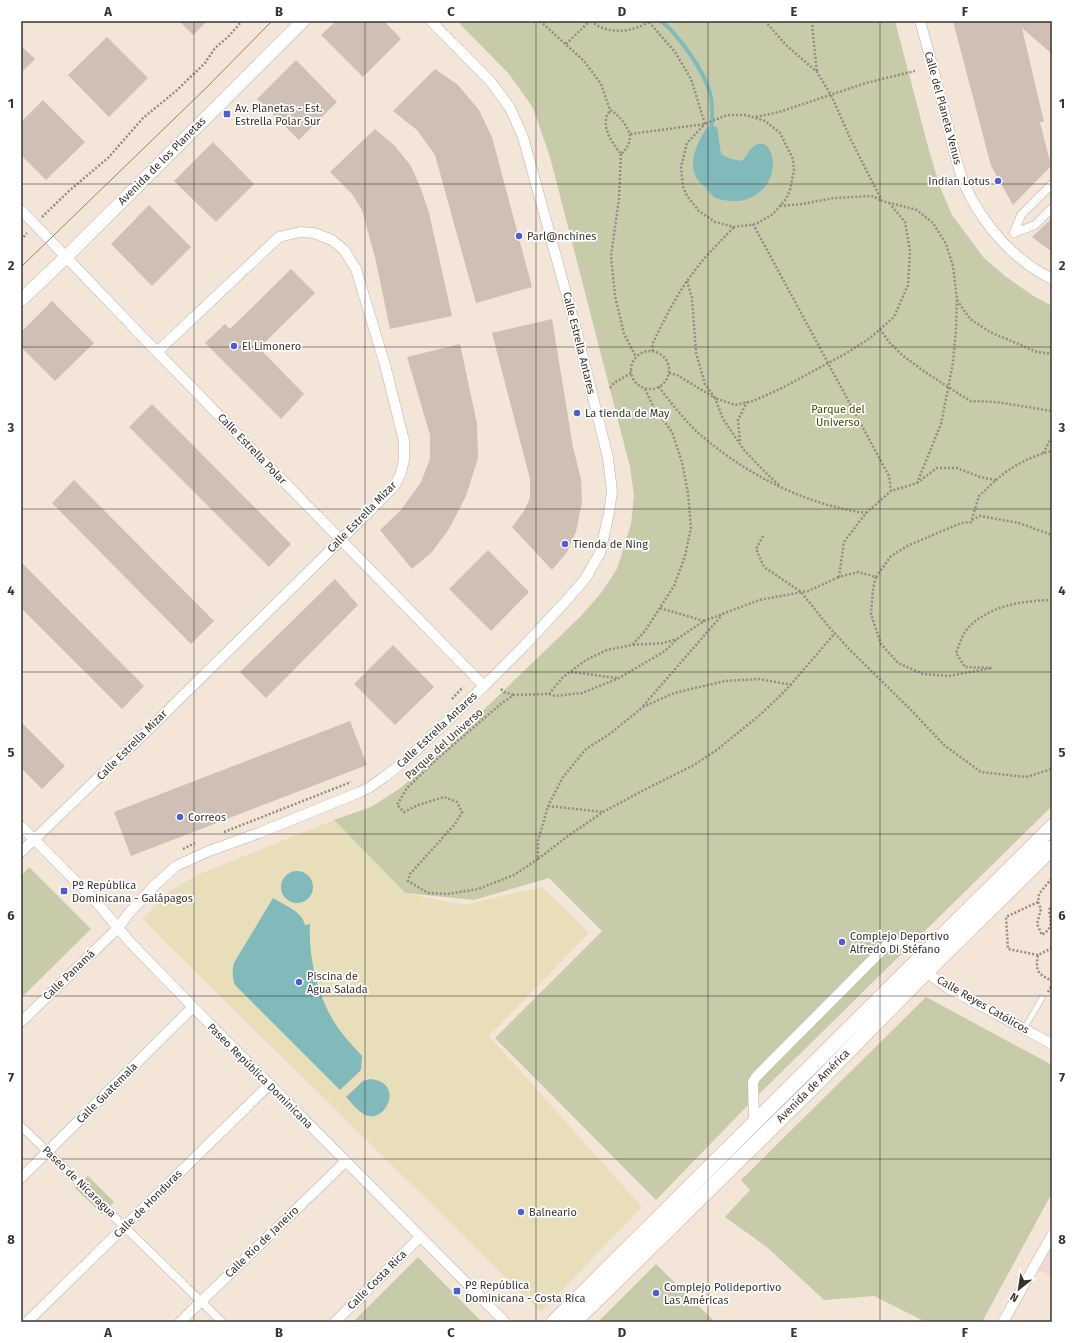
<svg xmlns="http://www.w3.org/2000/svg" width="1073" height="1343" font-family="'Fira Sans',sans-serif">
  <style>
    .education { fill: #f2d7d4 }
    .green { fill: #c7cba9 }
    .sand { fill: #e8deb9 }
    .water { fill: #82b9bb }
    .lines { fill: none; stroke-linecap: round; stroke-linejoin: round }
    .stream { stroke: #82b9bb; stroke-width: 4 }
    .building { fill: #cfbfb4 }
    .service-casing { stroke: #bfb0a5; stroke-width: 6 }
    .pedestrian-casing { stroke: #bfb0a5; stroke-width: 9 }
    .minor-casing { stroke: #bfb0a5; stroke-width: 11 }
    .tertiary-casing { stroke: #bfb0a5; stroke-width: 14 }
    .secondary-casing { stroke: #bfb0a5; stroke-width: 16 }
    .path { stroke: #968b83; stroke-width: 2.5; stroke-dasharray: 2 2; stroke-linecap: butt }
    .service { stroke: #fff; stroke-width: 5 }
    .pedestrian { stroke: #fff; stroke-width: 8 }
    .minor { stroke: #fff; stroke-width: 10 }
    .tertiary { stroke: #fff; stroke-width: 13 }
    .secondary { stroke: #fff; stroke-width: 15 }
    .tram { stroke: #8d837b; stroke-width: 1 }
    .grid { fill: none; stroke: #39332f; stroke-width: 1; stroke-opacity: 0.55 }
    .poi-dot { fill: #4e5dd3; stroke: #fff; stroke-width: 1.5 }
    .labels { text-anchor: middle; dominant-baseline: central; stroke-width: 3.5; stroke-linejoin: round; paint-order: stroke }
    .poi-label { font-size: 11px; fill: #39332f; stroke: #fff; text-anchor: start }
    .street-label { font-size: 11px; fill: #39332f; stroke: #fff }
    .park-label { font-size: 11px; fill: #484b00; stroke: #fff }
    .neatline { fill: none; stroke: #39332f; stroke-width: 1.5 }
    .grid-label { font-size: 13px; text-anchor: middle; font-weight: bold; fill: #39332f }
  </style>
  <rect width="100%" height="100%" fill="#f4e5d9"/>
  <path class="education" d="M1052,1234V1277L1034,1267Z"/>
  <path class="green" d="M457,21H895L930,154L940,187L952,215L984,258L1005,276L1032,295L1052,306V806L754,1099L656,1200L495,1038L602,931L549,878L474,900L405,893L334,820L371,807L399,789L416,775L581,616L601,593L617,569L631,524L634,495L630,467L550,157L533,108L509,74Z
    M29,867L91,929L21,998V876Z
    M926,997L1052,1065V1193L982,1322H926L874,1296L824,1300L768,1248L725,1217L750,1190L741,1180Z
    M88,1176L114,1202L102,1214L75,1188Z
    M418,1257L482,1322H353Z
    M656,1264L715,1322H598Z"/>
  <path class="sand" d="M334,820L405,893L463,905L542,887L589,933L489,1036L642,1207L541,1312L157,934L143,918L170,891L197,875Z"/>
  <path class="water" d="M707,127H717L721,154L731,159L742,161C746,157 748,152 752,148C773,127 789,187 744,200C736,202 721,201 714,197C711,195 708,190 706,188C703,185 699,182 697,179C687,162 698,142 707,127Z
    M281 887a16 16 0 1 1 32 0a16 16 0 1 1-32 0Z
    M273,898C284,905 302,911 305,925L310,924C308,960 319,1003 341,1032C348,1041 355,1048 362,1056L361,1070L340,1090L235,985C232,977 232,972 234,963Z
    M370,1079C407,1082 384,1129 362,1113C356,1109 351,1102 346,1097L363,1081Z"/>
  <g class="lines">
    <path class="stream" d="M661,21C679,35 704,71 710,93C713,103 712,116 712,127"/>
  </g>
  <path class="building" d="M179,21H207L193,35Z
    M336,21H384L401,39L363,77L321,35Z
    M953,21H1052V54L1022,28L1044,122H1040L1051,166L1013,205L991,166Z
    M107,37L148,78L109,117L68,75Z
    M21,46L35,59L21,73Z
    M296,60L337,102L299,140L257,99Z
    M435,69L458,85L479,110L492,137L532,287L476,303L435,155L417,130L393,111Z
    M43,100L85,142L46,180L21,155V122Z
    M375,129L395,146L411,166L421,189L429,213L452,316L390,329L375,257L362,210L352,194L330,172Z
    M213,142L254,184L216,222L174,181Z
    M149,205L191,247L152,286L111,244Z
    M1052,218V252L1032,237Z
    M291,269L315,293L259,348L304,394L281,419L205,343L225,324L230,329Z
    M52,301L94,343L55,381L21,347V332Z
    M552,319L573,447L581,479L582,502L576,532L567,552L552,570L512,527L524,511L530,498V479L492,333Z
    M460,344L477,424L478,458L466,496L449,529L432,552L412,569L380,530L401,510L421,482L430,459V435L407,357Z
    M152,404L291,544L269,567L129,427Z
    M74,480L214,621L191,644L52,503Z
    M488,550L529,592L491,631L449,589Z
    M21,562L144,686L122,709L21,608Z
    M335,579L358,605L266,698L240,672Z
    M393,645L434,687L395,725L354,684Z
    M350,721L367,765L131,856L114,812Z
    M21,722L65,766L42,789L21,768Z"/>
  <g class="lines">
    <g class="service-casing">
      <path id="service" d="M1024,1029L1042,998"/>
    </g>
    <g class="pedestrian-casing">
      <path id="pedestrian" d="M1014,233L1021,215L1052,184
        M1014,233L1035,225L1052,208
        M21,1126L222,1322"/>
    </g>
    <g class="minor-casing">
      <path id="minor" d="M920,21C930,56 939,91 948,127C954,149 959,176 970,196C988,230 1017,262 1052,279
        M21,210L157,352L484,686
        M21,826L99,905L129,941L193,1007L505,1322
        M21,852L147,731L368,513L395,485L401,473L404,460V441L385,365L356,269L344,250L332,240L314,233L300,232L279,237L157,352
        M922,969L948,988L1052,1044
        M21,1022L118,928L129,913L153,887L176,866L209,851L259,833L360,792L370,787L384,777L405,761L484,686L524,646L565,602L585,579L600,553L609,513L612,491L608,458L576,329L523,137L510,108L491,82L431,21
        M754,1123L753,1082L756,1077L890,942L929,950
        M21,1178L193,1007
        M27,1322L269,1085
        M180,1322L345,1162
        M335,1322L420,1237
        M1003,1322L1052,1235"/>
    </g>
    <g class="tertiary-casing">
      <path id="tertiary" d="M21,300L66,257L303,21"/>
    </g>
    <g class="secondary-casing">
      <path id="secondary" d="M554,1322L1052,827
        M574,1322L809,1091L926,972L1052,848"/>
    </g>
    <path class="path" d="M540,21L584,61L601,84L610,110
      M591,21C607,35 633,33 650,21
      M765,21L786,45L817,72L831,95L851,140L882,201L917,210L933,223L946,244L953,266L957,299L956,329L953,363L941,424L917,483L891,491L866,513L844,542L839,577L858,572L876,577L891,556L907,546L961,523L971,522L979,496L996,480L980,477L957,468H937L917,483
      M812,21L813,35L817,72
      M649,22L675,52L691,79L705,124
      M566,44L590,21
      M756,117L779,112L866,83L915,71
      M630,134C630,143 628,148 621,154C614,145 604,132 606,119C606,116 609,113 610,110C620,116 625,123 630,134L705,124L727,115H746L765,121L780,133L793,159L794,170L790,190L786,199L773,214L756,224L734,227L715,222L699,211L687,196L683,187L681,167L687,143L705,124
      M621,154L619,199L611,256L615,296L624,334L636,357
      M780,206L802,204L834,198L872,196L882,201
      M42,217L69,191L109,157L143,118L176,91L205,63L215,48L228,37L242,21
      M753,224L889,476L891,491
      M21,240L27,233
      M687,281L692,298L696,353L705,384L715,398L735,405L753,401L780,389L845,354L870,338L894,317L908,285L910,251L905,222L890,204
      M957,300L961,306L970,319L990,332L1037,352L1052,354
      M880,329L889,342L902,355L925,372L970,401L997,402L1052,411
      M631 370a19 19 0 1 1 38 0a19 19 0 1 1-38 0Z
      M653,351L652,345C664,320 676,295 693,273C705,256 720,242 734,227
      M669,373L677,375L715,398L723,419L744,450L767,474L779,485
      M659,387C671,403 688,425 703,437C749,476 807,505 866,513
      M610,388L614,383L631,373
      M645,389L653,406L672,432L682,462L688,493L691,528L685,556L674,586L645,631L632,645L607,650L586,660L563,677L549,694L514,695L502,703L439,757L407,788L397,805L404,812L418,805L444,797L457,802L462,812L455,824L410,874L408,881L428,893L448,894L478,889L514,875L538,859V841L548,806L563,777L586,749L611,733L643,707L674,693L725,681L759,679L792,685
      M740,441L738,420L747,402
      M1043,453L1052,437
      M996,480C1012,466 1031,456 1052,451
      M972,520L980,516L1019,523L1052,535
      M763,536L756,549L764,567L801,592L829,627L850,650L911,710L944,745L981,772L1026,777L1052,769
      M876,577L873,589L871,614L881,644L898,663L923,674L949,676L992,668L965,667L956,653C959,646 962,634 968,628C990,605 1022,601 1052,600
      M660,608L704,621
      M633,645L663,643L677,639
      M571,672L617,678
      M501,689L504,692L514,695
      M549,694L555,696L582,693L619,678L665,651L677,639L704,621L759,600L808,591L839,577
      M452,699L463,687
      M643,706L722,615
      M548,806L603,812
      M224,832L351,782
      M183,849L195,843
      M538,859L572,833L603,812L642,791L694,765L718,749L761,714L787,689L835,633
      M1038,902L1041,909L1037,924L1042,935C1053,928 1051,922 1049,910L1052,905
      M1052,948L1038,955C1035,971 1038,974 1052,981
      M1038,955L1008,949L1006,917L1038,902L1039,894L1052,878
      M1048,992L1052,985"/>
    <use href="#service" class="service"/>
    <use href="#pedestrian" class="pedestrian"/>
    <use href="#minor" class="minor"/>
    <use href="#tertiary" class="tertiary"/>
    <use href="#secondary" class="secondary"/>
    <path class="tram" d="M21,267L206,88L272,21"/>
  </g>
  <path class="grid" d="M194,21V1322M365,21V1322M536,21V1322M708,21V1322M880,21V1322M21,184H1052M21,347H1052M21,509H1052M21,672H1052M21,834H1052M21,996H1052M21,1159H1052"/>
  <g class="poi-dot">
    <rect x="223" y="110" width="8" height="8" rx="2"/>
    <circle cx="998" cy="181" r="4"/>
    <circle cx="519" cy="236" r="4"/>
    <circle cx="234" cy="346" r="4"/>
    <circle cx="577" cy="413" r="4"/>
    <circle cx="565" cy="544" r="4"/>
    <circle cx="180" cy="817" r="4"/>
    <rect x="60" y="887" width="8" height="8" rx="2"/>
    <circle cx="842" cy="942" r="4"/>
    <circle cx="299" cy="982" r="4"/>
    <circle cx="521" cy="1212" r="4"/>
    <rect x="453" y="1287" width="8" height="8" rx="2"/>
    <circle cx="656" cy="1293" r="4"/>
  </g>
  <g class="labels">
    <g class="poi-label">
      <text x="235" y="108">Av. Planetas - Est.<tspan x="235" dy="13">Estrella Polar Sur</tspan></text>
      <text x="990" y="181" text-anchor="end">Indian Lotus</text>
      <text x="527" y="236">Parl@nchines</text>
      <text x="242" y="346">El Limonero</text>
      <text x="585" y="413">La tienda de May</text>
      <text x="573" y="544">Tienda de Ning</text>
      <text x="188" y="817">Correos</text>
      <text x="72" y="885">Pº República<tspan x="72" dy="13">Dominicana - Galápagos</tspan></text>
      <text x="850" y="936">Complejo Deportivo<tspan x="850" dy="13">Alfredo Di Stéfano</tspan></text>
      <text x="307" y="976">Piscina de<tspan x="307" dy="13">Agua Salada</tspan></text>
      <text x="529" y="1212">Balneario</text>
      <text x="465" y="1285">Pº República<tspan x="465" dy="13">Dominicana - Costa Rica</tspan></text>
      <text x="664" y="1287">Complejo Polideportivo<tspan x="664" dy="13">Las Américas</tspan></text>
    </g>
    <g class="street-label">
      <text transform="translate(943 108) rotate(75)">Calle del Planeta Venus</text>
      <text transform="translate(162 161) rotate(-45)">Avenida de los Planetas</text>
      <text transform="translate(579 343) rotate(76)">Calle Estrella Antares</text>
      <text transform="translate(252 449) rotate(46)">Calle Estrella Polar</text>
      <text transform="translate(362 517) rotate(-46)">Calle Estrella Mizar</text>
      <text transform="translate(437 730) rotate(-43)">Calle Estrella Antares</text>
      <text transform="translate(444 744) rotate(-42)">Parque del Universo</text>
      <text transform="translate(132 745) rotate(-45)">Calle Estrella Mizar</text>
      <text transform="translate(69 975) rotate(-44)">Calle Panamá</text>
      <text transform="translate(983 1005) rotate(30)">Calle Reyes Católicos</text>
      <text transform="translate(260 1076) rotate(45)">Paseo República Dominicana</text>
      <text transform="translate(813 1086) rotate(-45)">Avenida de América</text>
      <text transform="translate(107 1093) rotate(-45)">Calle Guatemala</text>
      <text transform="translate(79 1182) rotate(44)">Paseo de Nicaragua</text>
      <text transform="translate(148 1204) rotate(-45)">Calle de Honduras</text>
      <text transform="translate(262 1242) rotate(-44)">Calle Río de Janeiro</text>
      <text transform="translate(377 1280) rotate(-45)">Calle Costa Rica</text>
    </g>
    <g class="park-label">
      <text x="838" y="409">Parque del<tspan x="838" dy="13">Universo</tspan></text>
    </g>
  </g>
  <rect width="1073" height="1343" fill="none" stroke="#ffffff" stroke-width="44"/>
  <g transform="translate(1019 1289) rotate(210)" stroke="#ffffff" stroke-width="3" paint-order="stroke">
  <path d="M0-3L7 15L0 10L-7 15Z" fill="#39332f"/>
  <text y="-6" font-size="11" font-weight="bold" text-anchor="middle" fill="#39332f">N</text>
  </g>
  <rect x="22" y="22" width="1029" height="1299" class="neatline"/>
  <g class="grid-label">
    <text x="108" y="16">A</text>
    <text x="279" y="16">B</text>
    <text x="451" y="16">C</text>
    <text x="622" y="16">D</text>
    <text x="794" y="16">E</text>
    <text x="965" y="16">F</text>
    <text x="11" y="108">1</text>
    <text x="1062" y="108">1</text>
    <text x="11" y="270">2</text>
    <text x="1062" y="270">2</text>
    <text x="11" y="432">3</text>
    <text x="1062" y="432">3</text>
    <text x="11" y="595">4</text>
    <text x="1062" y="595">4</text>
    <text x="11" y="757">5</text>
    <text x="1062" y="757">5</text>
    <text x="11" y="920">6</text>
    <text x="1062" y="920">6</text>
    <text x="11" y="1082">7</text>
    <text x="1062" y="1082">7</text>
    <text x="11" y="1244">8</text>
    <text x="1062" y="1244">8</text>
    <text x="108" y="1337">A</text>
    <text x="279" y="1337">B</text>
    <text x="451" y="1337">C</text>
    <text x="622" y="1337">D</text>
    <text x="794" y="1337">E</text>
    <text x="965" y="1337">F</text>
  </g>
</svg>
